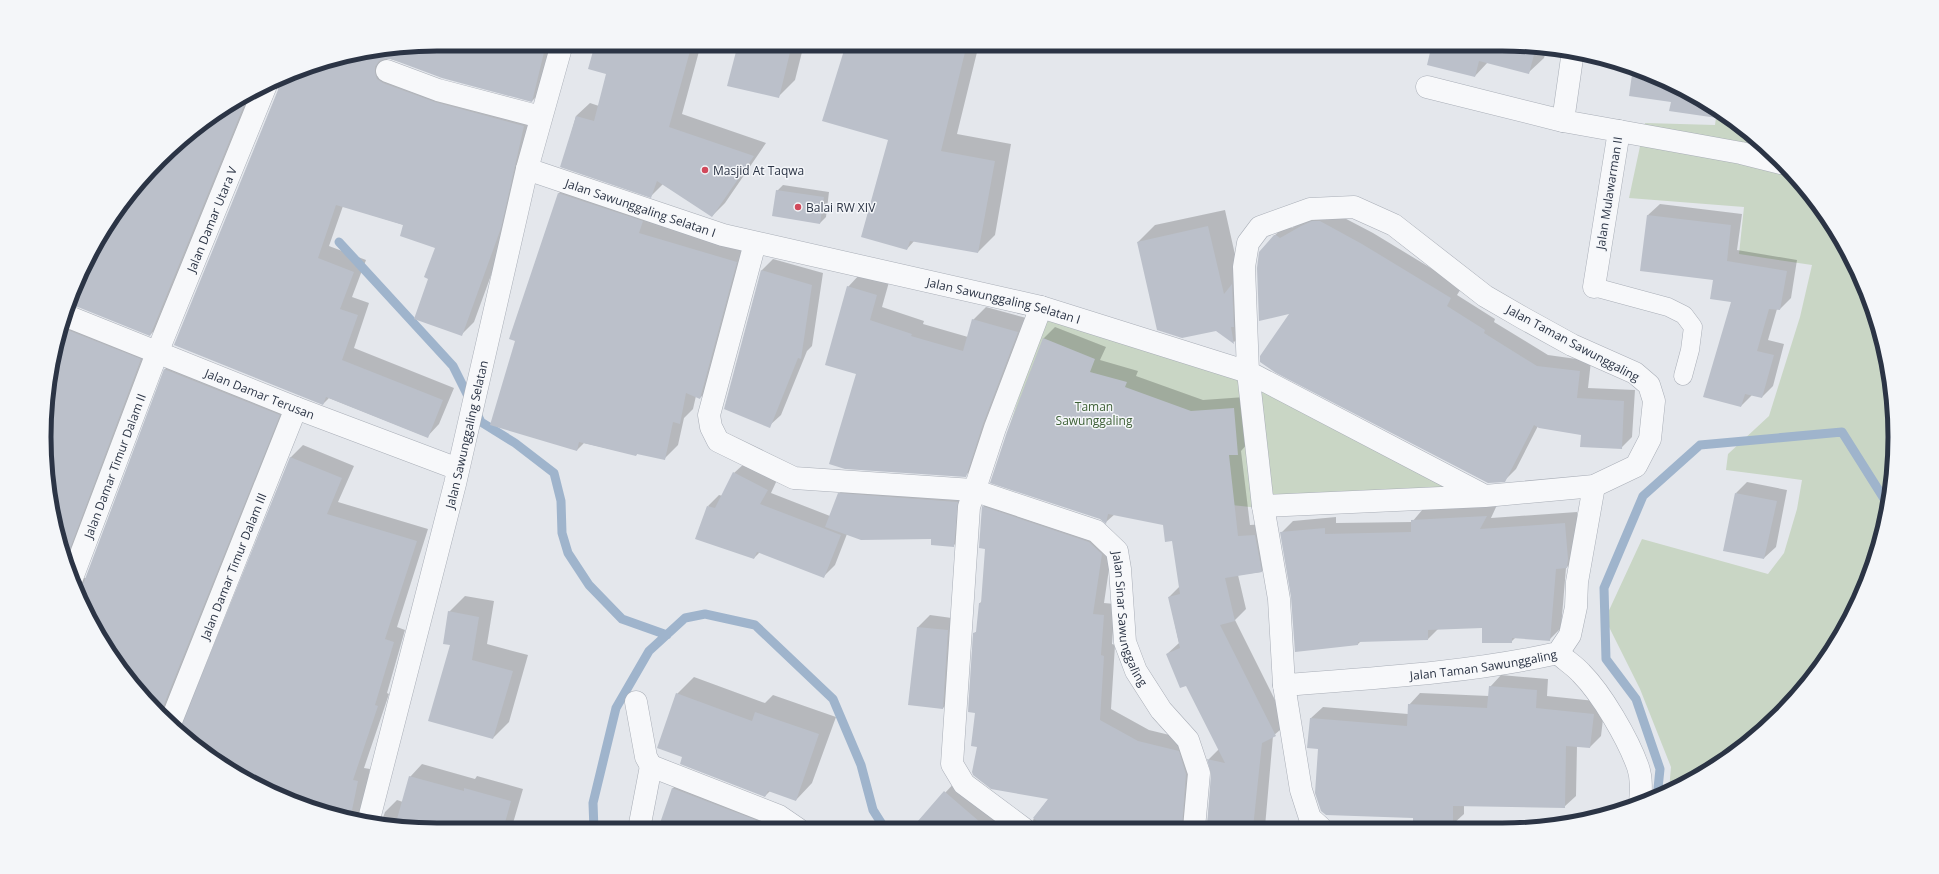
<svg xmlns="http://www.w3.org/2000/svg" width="1939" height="874" font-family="'Open Sans',sans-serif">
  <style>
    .green { fill: #c9d6c5 }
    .shadow { fill: #0003 }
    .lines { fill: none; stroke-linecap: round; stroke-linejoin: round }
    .stream { stroke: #9fb4cc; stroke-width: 9 }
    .building { fill: #bbc0ca }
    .service-casing { stroke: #a9aeb7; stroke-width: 19 }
    .minor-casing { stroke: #a9aeb7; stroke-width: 23 }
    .service { stroke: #f7f8fa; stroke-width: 18 }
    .minor { stroke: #f7f8fa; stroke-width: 22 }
    .poi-dot { fill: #d1495b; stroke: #f4f6f9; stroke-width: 1.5 }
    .labels { text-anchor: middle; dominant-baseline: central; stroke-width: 3; stroke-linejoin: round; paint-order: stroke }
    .poi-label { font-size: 12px; fill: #2b3445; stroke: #f4f6f9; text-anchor: start }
    .street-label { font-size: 12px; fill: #2b3445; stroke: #f4f6f9 }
    .park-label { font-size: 12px; fill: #3f6138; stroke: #f4f6f9 }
    .rim { fill: none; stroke: #2b3445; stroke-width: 5 }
  </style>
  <rect width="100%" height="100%" fill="#e4e7ec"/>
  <path class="green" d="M1717,110L1761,142L1814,198L1855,263L1882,336L1894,412L1892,489L1874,564L1829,656L1797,696L1741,749L1669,790L1671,767L1640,689L1605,619L1642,539L1768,574L1784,553L1797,509L1802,480L1726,470L1728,454L1769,416L1800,317L1812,265L1739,254L1744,207L1629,198L1645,123L1715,125Z
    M1044,317L1255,384L1462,489L1250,507L993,479Z"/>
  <path class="shadow" d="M437,44H555L544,89L532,101L387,58L389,67L536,114L513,215L474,322L462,334L430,278L436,247L404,225L343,206L329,246L366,260L352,297L369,303L354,348L454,388L439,424L427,437L329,398L323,404L279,90L310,65L361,52Z
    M596,44H701L682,114L766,143L725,203L712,216L663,184L651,196L562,167L576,116L590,103L599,106L607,73Z
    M739,44H804L795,80L778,97Z
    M847,44H979L957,134L1011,144L995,235L978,252L915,240L907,249L889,140Z
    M1433,44H1502L1547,48L1544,58L1528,73L1488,62L1475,76Z
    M257,89L162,323L150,335L69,302L97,241L141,178L178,141L241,97Z
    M572,180L750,249L713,385L700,398L696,396L693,409L684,418L678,445L664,459L638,453L636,455L584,443L577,450L516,340L510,338L559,193Z
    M783,185L829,192L826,217L820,223L777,191Z
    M1660,204L1742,214L1737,250L1797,260L1791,298L1780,309H1777L1768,340L1784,344L1773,386L1762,397L1752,395L1741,406L1733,302L1714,279L1641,270L1648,215Z
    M1225,210L1251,326L1234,342L1216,330L1138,242L1155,225Z
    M1331,211L1373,233L1462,287L1457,295L1495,319L1494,322L1548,355L1591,361L1588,388L1635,390L1632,437L1621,448L1582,434L1538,426L1516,469L1504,481L1291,313L1274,236L1286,225L1292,228L1313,215Z
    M773,259L823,273L812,346L807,351L781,415L769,426L725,408L762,270Z
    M860,274L889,282L882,307L924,321L923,324L968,337L973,320L986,307L1030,319L978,463L965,476L858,373L848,287Z
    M65,310L153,347L80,578H86L165,369L177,357L291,403L170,706L184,725L291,457L303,445L354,466L338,502L428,529L397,627L405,630L387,693L389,694L364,768L370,769L366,789L378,823H381L385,812L397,800L403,802L410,777L422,764L475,779L477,776L523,789L511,830H437L361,822L310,809L241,777L178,733L125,676L97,633L65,564L47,489L44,437L52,361Z
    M1055,327L1106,347L1100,360L1138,371L1136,376L1203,400L1245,397L1249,442L1241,451L1250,525L1266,524L1273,560L1261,572L1238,575L1246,609L1235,620L1287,724L1273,736L1265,827L1207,828L1212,774L1209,759L1219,749L1186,684L1167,654L1179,643L1169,597L1180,586L1173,540L1164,524L1115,514L1106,522L1100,518L1043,339Z
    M746,462L778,478L771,493L830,516L839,494L847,485L966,493L962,537L953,546L932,538L847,534L835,565L824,576L760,552L754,558L708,506L719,495L723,496L734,473Z
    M1747,482L1787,490L1776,547L1764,558L1736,493Z
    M995,495L1113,542L1104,603L1115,604L1112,644L1115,645L1111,709L1149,730L1190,740L1193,818L1183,828H1036L1033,820L1049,798L978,746L974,634L978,630L980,603L982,601L986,548L983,507Z
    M1497,505L1491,518L1577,512L1580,547L1578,556L1566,568L1561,628L1549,640L1516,637L1511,642L1483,627L1438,629L1428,639L1361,641L1358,644L1292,597L1281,533L1293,521L1336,517V523L1412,522L1423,509Z
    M465,596L494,601L487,644L528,655L509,722L493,738L451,644L449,612Z
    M930,615L959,619L954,697L943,708L909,704L918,627Z
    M1501,675L1548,679L1547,696L1605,702L1601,736L1590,747L1577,746L1576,796L1564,807L1464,805V814L1452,825L1414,817L1319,748L1311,718L1323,707L1408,714L1409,705L1420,693L1489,696L1490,687Z
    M694,677L765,703L773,695L836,717L812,783L796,800L770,791L765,796L684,757L677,694Z
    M686,775L768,808L760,829H660L673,788Z
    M956,781L1011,828L912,829Z"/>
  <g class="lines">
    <path class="stream" d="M339,242L453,366L470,400
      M476,412L481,422L515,443L554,473L561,501L562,533L568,553L589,585L622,619L667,635
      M1657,798L1660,769L1636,699L1606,659L1604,588L1643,496L1700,445L1842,432L1888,505
      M594,830L593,803L616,708L649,651L685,618L705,614L755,625L833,699L861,765L873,810L885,829"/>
  </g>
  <path class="building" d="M437,44H546L532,102L442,78L391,59H385L379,61L375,67V73L377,79L383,83L435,102L524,126L501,228L462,336L414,319L428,279L424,277L435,248L400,236L403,225L336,205L318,258L354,272L340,309L358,315L342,360L443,400L428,438L326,397L323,405L174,345L278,90L277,80L310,65L361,52Z
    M595,44H692L669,127L754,156L712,217L657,181L651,198L560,167L576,116L594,121L606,74L588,69Z
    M738,44H792L779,98L727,86Z
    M846,44H950L966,48L941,151L995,161L978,253L910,241L907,250L861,237L888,140L822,121Z
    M1432,44H1502L1536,47L1529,74L1479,61L1475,77L1427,65Z
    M1633,67L1699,97L1731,120L1669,111L1671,102L1629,96Z
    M249,93L150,336L68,303L97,241L141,178L178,141L241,97Z
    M776,190L824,197L820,224L772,216Z
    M558,193L643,221L639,233L737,262L700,399L686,393L680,424L673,422L665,460L637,454L636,456L579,442L577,451L490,425L515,341L509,339Z
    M1647,215L1731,225L1727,261L1787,271L1780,310L1769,309L1757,351L1774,355L1762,398L1745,394L1741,407L1703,397L1731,302L1710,299L1713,280L1640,271Z
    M1312,221H1320L1362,244L1451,298L1447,306L1485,330L1484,333L1537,366L1580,371L1577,398L1624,401L1622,449L1580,447L1581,435L1539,428L1534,425L1505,482L1488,483L1276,373L1260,362V356L1289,314L1259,321L1257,268L1259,252L1274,235H1276L1280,238L1301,226Z
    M1208,226L1224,294L1232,284L1234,327H1231L1234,344L1216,331L1182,338L1157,330L1137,242Z
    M761,270L812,285L801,359L798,358L770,428L724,409Z
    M847,286L877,295L870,320L912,334L911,336L963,351L972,319L1018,332L983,424L966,477L845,469L829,464L856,374L825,365Z
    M60,327L141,359L65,562L47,489L44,437L52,361Z
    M1043,338L1095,359L1090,372L1127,382L1125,387L1191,411L1234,408L1238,455H1229L1238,536L1255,535L1262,572L1225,578L1235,621L1220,625L1276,736L1262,743L1253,828H1207L1211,774L1207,759L1225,763L1186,686L1180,688L1166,654L1180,648L1168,597L1180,594L1172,541L1165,542L1163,525L1108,514L1106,524L1100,519L990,483L1007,432Z
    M164,369L280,415L161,712L157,710L125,676L97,633L77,589L84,582Z
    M290,457L342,478L327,514L417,541L385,639L394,642L375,705L378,706L353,780L358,781L350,820L310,809L241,777L178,733Z
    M733,472L768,490L760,504L841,535L824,578L757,552L754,559L695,539L707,506L715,508Z
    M838,493L958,502L954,547L931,545V539L861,540L825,527Z
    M1735,493L1777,501L1764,559L1723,551Z
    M982,506L1089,542L1102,554L1093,614L1104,615L1101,655L1104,656L1100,720L1138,741L1179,751L1186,774L1182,828H1046L1033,818L1048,799L991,789L973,775L972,772L977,747L971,746L975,713L968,712L973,633L976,632L979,603H981L985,549L979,548Z
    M1487,516L1480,529L1565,523L1568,559L1567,568L1556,569L1550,641L1512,638V643H1482V628L1428,630V640L1358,642V645L1295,652L1291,597L1280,532L1325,528V534L1411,532V520Z
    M448,611L479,617L472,660L513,671L493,739L428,721L450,645L443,644Z
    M917,627L948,630L943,709L908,705Z
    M1489,686L1537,690L1536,708L1594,714L1590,748L1566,746L1565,808L1453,806V826L1413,825V818L1326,815L1321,811L1315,793L1318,749L1307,748L1310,718L1407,726L1408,704L1487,708Z
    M676,693L752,721L755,712L819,734L796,801L768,791L765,797L680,764L682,757L657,748Z
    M409,776L464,791V788L511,801L503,830H437L395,826Z
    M672,788L756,820L753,829H658Z
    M944,791L959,804L987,828L911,829Z"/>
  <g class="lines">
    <g class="service-casing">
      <path id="service" d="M1594,287L1668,307L1684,315L1693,327L1690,350L1683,376"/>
    </g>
    <g class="minor-casing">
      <g id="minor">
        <path d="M1573,51L1563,121L1619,131L1594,287"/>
        <path d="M387,71L438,90L541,117"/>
        <path d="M1427,87L1563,121"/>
        <path d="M1619,131L1741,153L1781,163"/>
        <path id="s1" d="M527,169L723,235L1041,307L1248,372L1263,506L1485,496L1594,486L1636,466L1650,439L1654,401L1649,385L1635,373L1572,345L1523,318L1485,296L1394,225L1354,207L1310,209L1260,227L1248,243L1244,267L1248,372L1485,496"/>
        <path id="s2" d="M755,243L709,415L711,427L718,441L794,478L973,490L1096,531L1117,551L1120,569L1125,642L1136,671L1161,710L1188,740L1199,773L1194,828"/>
        <path id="s3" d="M64,315L296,408L458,469"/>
        <path id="s4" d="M1263,506L1279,599L1284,685C1376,678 1468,673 1558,653L1570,635L1576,607L1577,582L1594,486"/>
        <path id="s5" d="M72,578L157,353L266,85"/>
        <path d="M1558,653C1565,660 1575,666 1581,673C1602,694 1628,739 1638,767C1642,779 1641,791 1640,803"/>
        <path d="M1284,685L1301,790L1310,818L1320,827"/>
        <path d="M636,702L646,757L651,766"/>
        <path id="s6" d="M170,724L296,408"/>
        <path id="s7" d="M368,823L455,484L527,169L562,44"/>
        <path d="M1023,828L964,784L952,764L969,507L995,428L1041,307"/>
        <path d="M639,829L651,766L779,816L798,829"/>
      </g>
    </g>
    <use href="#service" class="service"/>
    <use href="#minor" class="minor"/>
  </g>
  <g class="poi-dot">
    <circle cx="705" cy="170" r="4"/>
    <circle cx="798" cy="207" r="4"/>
  </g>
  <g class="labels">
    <g class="poi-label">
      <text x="713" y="170">Masjid At Taqwa</text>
      <text x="806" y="207">Balai RW XIV</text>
    </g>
    <g class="street-label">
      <text transform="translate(1609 193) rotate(-81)">Jalan Mulawarman II</text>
      <text stroke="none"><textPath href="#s1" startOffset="120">Jalan Sawunggaling Selatan I</textPath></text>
      <text stroke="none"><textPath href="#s5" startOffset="385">Jalan Damar Utara V</textPath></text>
      <text stroke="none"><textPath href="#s1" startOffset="495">Jalan Sawunggaling Selatan I</textPath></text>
      <text transform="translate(1573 343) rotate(28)">Jalan Taman Sawunggaling</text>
      <text stroke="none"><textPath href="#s3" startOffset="211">Jalan Damar Terusan</textPath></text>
      <text stroke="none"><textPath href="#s7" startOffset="401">Jalan Sawunggaling Selatan</textPath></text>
      <text stroke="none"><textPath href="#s5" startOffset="120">Jalan Damar Timur Dalam II</textPath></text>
      <text stroke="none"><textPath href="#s6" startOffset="170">Jalan Damar Timur Dalam III</textPath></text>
      <text stroke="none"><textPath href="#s2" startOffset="698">Jalan Sinar Sawunggaling</textPath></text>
      <text stroke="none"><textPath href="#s4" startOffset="381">Jalan Taman Sawunggaling</textPath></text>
    </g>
    <g class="park-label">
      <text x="1094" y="406">Taman<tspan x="1094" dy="14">Sawunggaling</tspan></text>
    </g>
  </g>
  <path d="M0 0H1939V874H0ZM437 51H1502A386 386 0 0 1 1888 437V437A386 386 0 0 1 1502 823H437A386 386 0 0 1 51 437V437A386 386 0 0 1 437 51Z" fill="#f4f6f9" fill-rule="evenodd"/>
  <path class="rim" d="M437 51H1502A386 386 0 0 1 1888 437V437A386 386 0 0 1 1502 823H437A386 386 0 0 1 51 437V437A386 386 0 0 1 437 51Z"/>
</svg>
